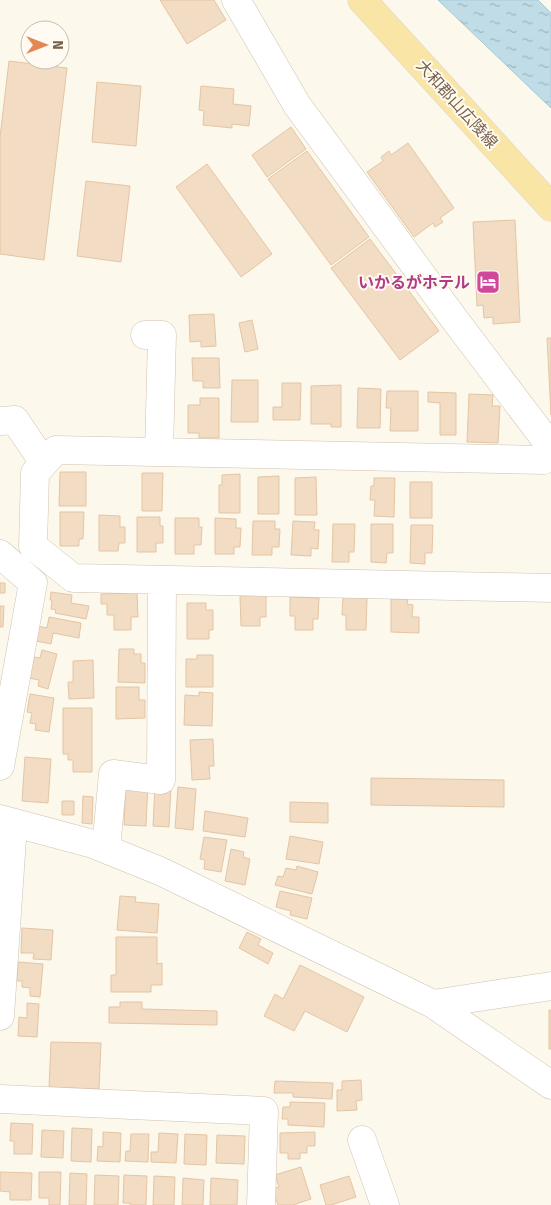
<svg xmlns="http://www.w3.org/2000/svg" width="551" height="1205" font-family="'Fira Sans','Noto Sans JP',sans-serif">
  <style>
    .water { fill: url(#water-ripples); stroke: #a6cad8 }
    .building { fill: #f2dcc3; stroke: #e4c5a4 }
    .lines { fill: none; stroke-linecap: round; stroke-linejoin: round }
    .minor-casing { stroke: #cfc2b0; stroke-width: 29 }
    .major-casing { stroke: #dcd6d1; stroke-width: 29 }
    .minor { stroke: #fff; stroke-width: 28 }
    .major { stroke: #f9e5a6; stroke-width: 28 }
    .labels { text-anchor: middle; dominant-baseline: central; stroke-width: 4; stroke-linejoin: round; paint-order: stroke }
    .street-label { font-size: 16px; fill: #78624e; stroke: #fffbf2 }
    .hotel-label { font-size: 16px; font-weight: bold; fill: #b23c85; stroke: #fffbf2; text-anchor: end }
  </style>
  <defs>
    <pattern id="water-ripples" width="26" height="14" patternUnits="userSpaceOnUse" patternTransform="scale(1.25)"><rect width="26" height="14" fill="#bfdce7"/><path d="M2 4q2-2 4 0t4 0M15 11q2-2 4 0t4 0" fill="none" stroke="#a0b6bd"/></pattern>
  </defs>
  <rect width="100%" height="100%" fill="#fcf8ec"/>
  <path class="water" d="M438,0H538L551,13V108Z"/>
  <path class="building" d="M160,0H214L226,20L187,44Z
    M9,61L67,68L44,260L0,254V137Z
    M97,82L141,86L136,146L92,142Z
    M201,86L234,89L233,104L251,106L249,126L232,124V128L203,125L204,111L199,110Z
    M291,127L306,149L267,177L252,155Z
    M408,143L454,208L440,218L443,222L435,227L433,223L414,237L367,172L383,161L381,157L389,151L391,155Z
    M307,151L369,237L331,265L268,179Z
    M207,164L272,254L241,277L176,187Z
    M86,181L130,186L121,262L77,256Z
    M515,220L520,322L493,324V317L484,318L483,305L477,306L473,222Z
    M370,239L439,331L400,360L331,268Z
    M214,314L216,346L201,347V341L190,342L189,315Z
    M252,320L258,349L245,352L239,323Z
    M547,338H551V415Z
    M192,358H219L220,388H203V381H193Z
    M232,380H258V422H231Z
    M282,383H301L300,420H273V407H282Z
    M341,385V427H331V424H311V386Z
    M358,388L381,389L380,428H357Z
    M387,391H418V431H390L391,408H386Z
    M428,392L456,393V435H440V403L428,402Z
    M469,394L493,395L492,406H500L498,443L467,442Z
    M200,398H219V438H199V433H188V405H200Z
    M60,472H86V506H59Z
    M142,473H163L162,511H142Z
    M240,474V513H219V485H222V475Z
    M279,476V514H258V477Z
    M316,477L317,515H295V478Z
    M374,478H395L394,517L374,516L375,500H370L371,486H374Z
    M410,482H432V518H410Z
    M60,512H84L83,539H79V546H60Z
    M99,515L120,516V527H125V543H119L118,551H99Z
    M137,517H160V526H163V543H156V552H137Z
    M175,518H199V527H202L201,545H194V554H175Z
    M215,518L236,519V528H241L240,547H234V554H215Z
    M253,521H275V529H280L279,547H272V555H252Z
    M293,521L315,522L314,530H319L318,549L311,548V556L291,555Z
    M333,524H355L354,552H349V562H332Z
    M371,524H393V553H387L386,563L371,562Z
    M411,525H433L432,553H425V564L410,563Z
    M0,583H5V593H0Z
    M51,592L72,595L71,603L89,606L86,619L55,613L56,610L51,609L52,600H50Z
    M137,593L138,617H131V630H114V615H107V604H101V594Z
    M266,595V617H260V626H241L240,596Z
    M290,597L319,598L318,619H313V630H295V616H290Z
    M343,597L367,598L366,630H346V615H342Z
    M391,599H408L407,604L413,605L412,617H419V633L391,632Z
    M187,603H206V610H213V630H209V639H187Z
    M0,606H4L3,627H0Z
    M49,617L81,623L79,638L53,633L51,644L36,641L38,626L47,628Z
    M119,649H134V654H141V663H145V683L118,682Z
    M42,650L57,654L48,689L38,686L39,680L29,678L34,657L40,658Z
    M197,655H213V687H186V659H197Z
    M93,660L94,698L69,699L68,682H73V661Z
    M116,687H139V700H145V718L116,719Z
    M199,692L213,693L212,726L184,725L185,695L199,696Z
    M30,694L54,698L49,732L35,730L36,724L30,723L32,713L27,712Z
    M63,708H92V772H73V760H68V754H63Z
    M213,739L214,766H209L210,779L192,780L190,740Z
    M25,757L51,759L48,803L22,801Z
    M371,778L504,780V807L371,805Z
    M126,781L148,782L146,826L124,825Z
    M155,785L171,786L169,827L153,826Z
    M178,787L196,789L193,830L175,828Z
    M83,796L93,797L92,824L82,823Z
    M62,801H74V815H62Z
    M290,802L328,803V823L290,822Z
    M205,811L248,818L245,837L203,831Z
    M290,836L323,842L319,864L286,859Z
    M204,837L227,840L221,872L204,869L205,860L200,859Z
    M231,849L244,852L243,857L250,859L245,885L225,881Z
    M297,866L318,872L312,894L275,885L278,876L283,877L286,868L296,870Z
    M280,891L312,898L307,919L290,915L291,911L276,907Z
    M120,896L136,897L135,902L159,904L157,933L117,930Z
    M22,928L53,930L51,960L33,959L34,953H21Z
    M247,932L261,939L258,945L273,953L268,964L239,948Z
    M116,937H157V964L162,963V985H151V992H111V975H116Z
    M18,962L43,964L40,997L30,996V988L22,987V981H17Z
    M300,965L364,997L347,1032L305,1011L294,1031L264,1016L275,994L283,999Z
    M120,1002H142V1009L217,1011V1025L109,1023V1007H120Z
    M27,1003L39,1004L37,1037L18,1036L19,1017L27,1018Z
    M549,1010H551V1049H549Z
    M51,1042L101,1043L99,1089L49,1087Z
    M361,1080L362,1100L356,1101L357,1110L337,1111V1090H342V1081Z
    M275,1081L333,1083L332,1099L293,1097V1093H274Z
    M290,1102L325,1103L324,1127L288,1125V1119H282L283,1107H290Z
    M11,1123L33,1124L32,1154H14V1141H10Z
    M72,1128L92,1129L91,1162L71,1161Z
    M42,1130L64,1131L63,1158L41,1157Z
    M103,1132L121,1133L120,1162L97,1161L98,1146L103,1147Z
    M315,1132V1146H307V1153H300V1159H288V1153H280V1133Z
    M159,1133L178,1134L176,1163L151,1162V1152H158Z
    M131,1134H149L148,1162L125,1161L126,1151H130Z
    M185,1134L207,1135L206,1165L184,1164Z
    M217,1135L245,1136L244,1164L216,1163Z
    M301,1167L311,1199L293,1205H278L272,1189L279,1187L275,1175Z
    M0,1172L32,1173L31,1200H10V1192L0,1191Z
    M39,1172H61L60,1205H49V1198H39Z
    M70,1173L87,1174L86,1205H69Z
    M95,1175L119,1176L118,1205H94Z
    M124,1175L147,1176L146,1205H130V1203H123Z
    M154,1176L175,1177L174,1205H153Z
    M349,1176L356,1197L331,1205H326L320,1185Z
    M183,1178L204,1180L203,1205H182Z
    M211,1178L238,1180L237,1205H210Z"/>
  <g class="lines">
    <g class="minor-casing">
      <path id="minor" d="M236,0L297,105L455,320L551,447
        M145,335H162L159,452
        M0,421L15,420L44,463
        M544,460L56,450L35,473L33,546L73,578L551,588
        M0,554L33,583L0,766
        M0,819L93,844L160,871L433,1004L551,986
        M106,849L113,774L161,780L162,580
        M433,1004L551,1085
        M0,1016L13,824
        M0,1099L264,1111L261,1205
        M362,1140L385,1205"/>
    </g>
    <g class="major-casing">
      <path id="major" d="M362,0L551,207"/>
    </g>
    <use href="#minor" class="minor"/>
    <use href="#major" class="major"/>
  </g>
  <defs>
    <g id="hotel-square" transform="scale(1.25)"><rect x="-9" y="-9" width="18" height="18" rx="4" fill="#d1479c" stroke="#fffbf2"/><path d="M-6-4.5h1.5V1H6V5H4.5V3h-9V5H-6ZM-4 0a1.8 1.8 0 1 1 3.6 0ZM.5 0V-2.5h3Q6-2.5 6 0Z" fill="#fff"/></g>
  </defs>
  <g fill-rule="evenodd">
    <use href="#hotel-square" x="488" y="282"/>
  </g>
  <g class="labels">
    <g class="street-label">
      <text transform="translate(457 104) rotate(48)">大和郡山広陵線</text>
    </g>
    <g class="hotel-label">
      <text x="470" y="282">いかるがホテル</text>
    </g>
  </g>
  <g transform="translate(45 45) rotate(90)"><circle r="24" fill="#fffbf2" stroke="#c9beb0"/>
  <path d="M0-4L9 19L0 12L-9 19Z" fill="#e38754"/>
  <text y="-8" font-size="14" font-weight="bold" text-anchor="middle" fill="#78624e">N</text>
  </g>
</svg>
